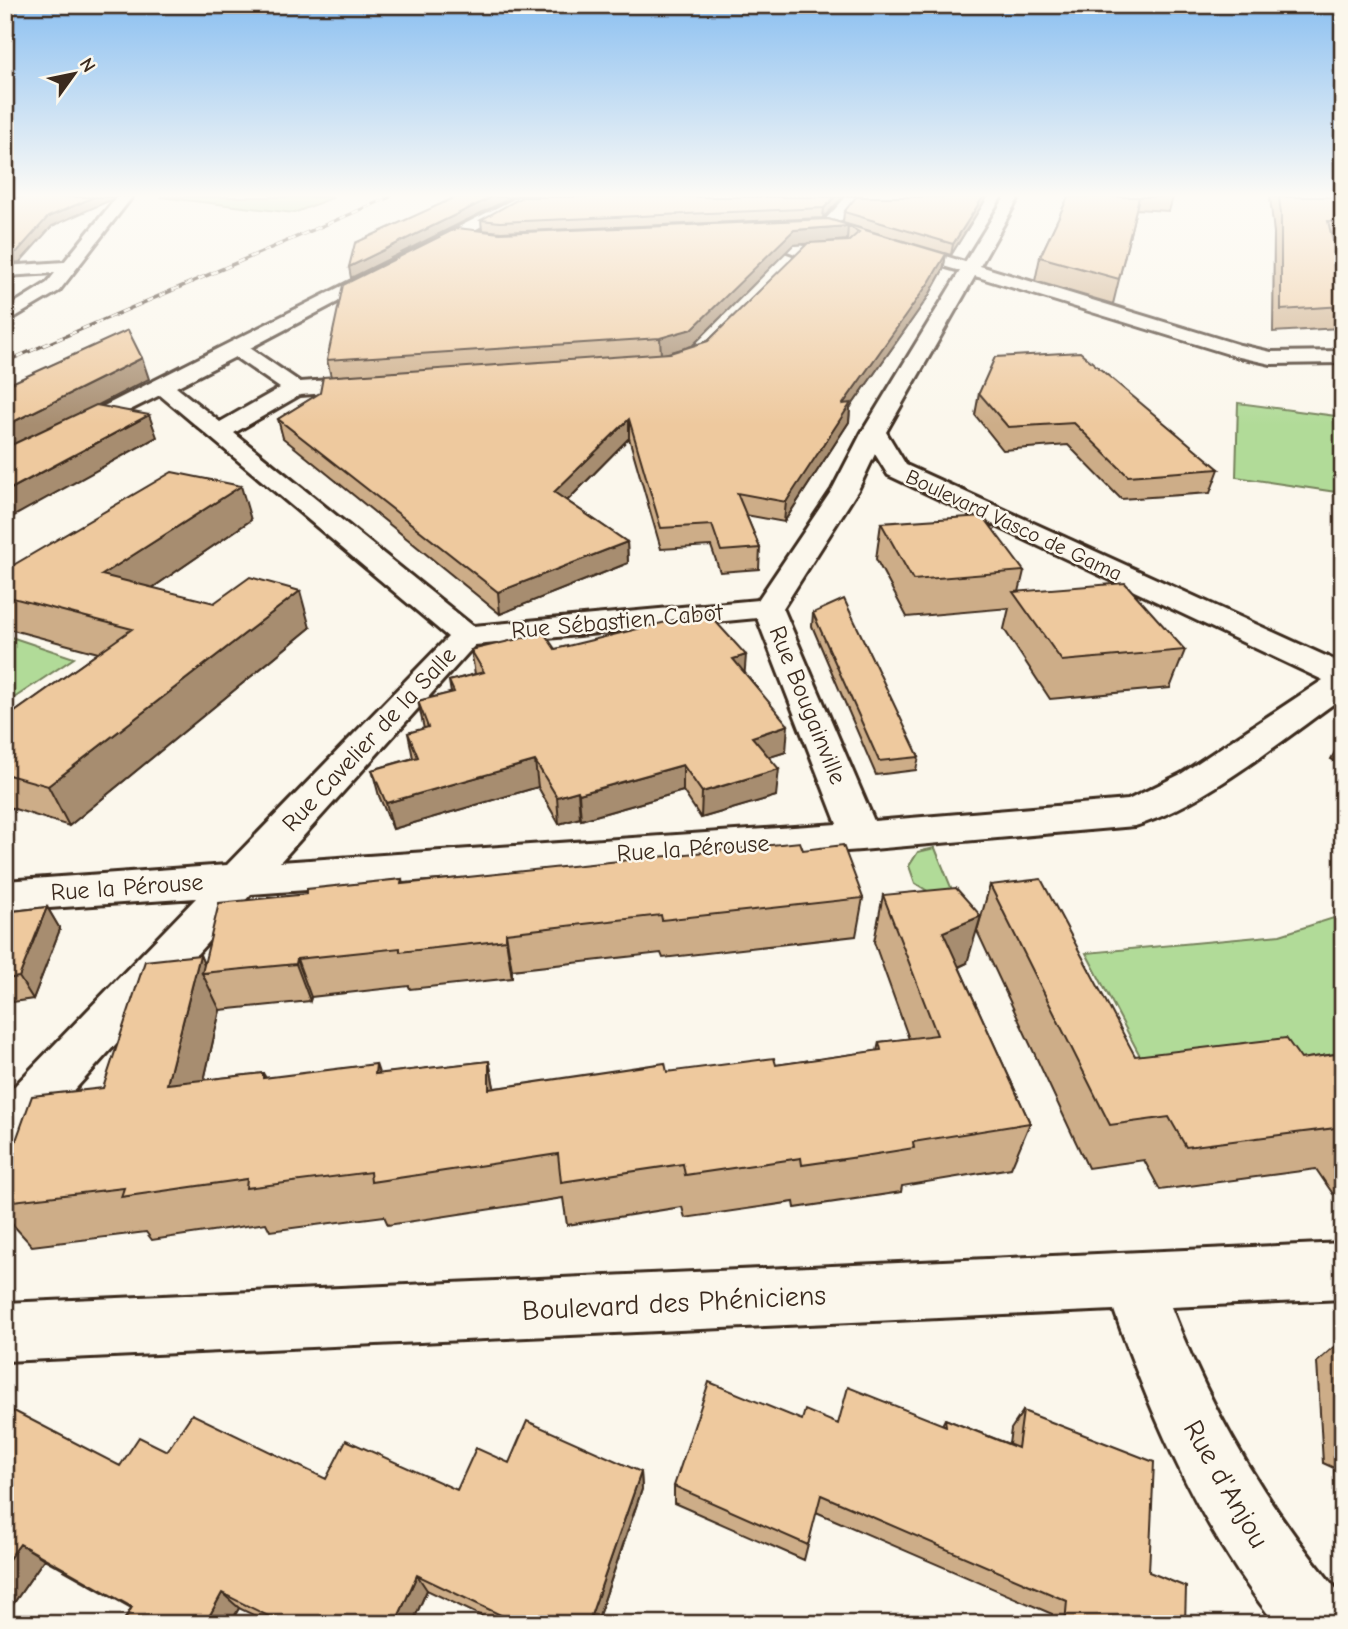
<svg xmlns="http://www.w3.org/2000/svg" width="1348" height="1629" font-family="'Comic Neue',sans-serif">
  <style>
    .green { fill: #b1db98; stroke: #76825b; stroke-width: 2 }
    .lines { fill: none; stroke-linecap: round; stroke-linejoin: round }
    .minor-casing { stroke: #3b2a1e; stroke-width: 6 }
    .minor { fill: #fbf7ec; fill-rule: evenodd }
    .rail-casing { stroke: #3b2a1e; stroke-width: 3.5 }
    .rail { stroke: #fbf7ec; stroke-width: 2.5; stroke-dasharray: 7; stroke-linecap: butt }
    .wall { fill: #cdad88; stroke: #3b2a1e; stroke-width: 2; fill-rule: evenodd }
    .shaded-wall { fill: #a78d6f; stroke: #3b2a1e; stroke-width: 2 }
    .building { fill: #eec99e; stroke: #3b2a1e; stroke-width: 2 }
    .labels { text-anchor: middle; dominant-baseline: central; stroke-width: 5; stroke-linejoin: round; paint-order: stroke }
    .far-street-label { font-size: 21px; fill: #3b2a1e; stroke: #fbf7ec }
    .street-label { font-size: 24px; fill: #3b2a1e; stroke: #fbf7ec }
    .near-street-label { font-size: 28px; fill: #3b2a1e; stroke: #fbf7ec }
  </style>
  <rect width="100%" height="100%" fill="#fbf7ec"/>
  <filter id="ink" filterUnits="userSpaceOnUse"><feTurbulence type="fractalNoise" baseFrequency=".0143" numOctaves="2"/><feDisplacementMap in="SourceGraphic" scale="14" xChannelSelector="R" yChannelSelector="G"/><feConvolveMatrix kernelMatrix="1 2 1 2 8 2 1 2 1" color-interpolation-filters="sRGB"/></filter>
  <g filter="url(#ink)">
    <path class="green" d="M160,197H334L294,213Z
      M1238,403L1343,417V493L1236,477Z
      M5,635L74,658L5,704Z
      M935,848L955,897L934,895L915,883L909,866L918,852Z
      M1343,915V1075L1157,1088L1086,953L1280,935Z"/>
    <g class="lines">
      <g class="minor-casing">
        <path id="minor" d="M117,197H132L59,291L5,323V309L47,283L55,273L5,276V266L64,262Z
          M518,197H537L250,348L300,382L374,377L382,379L385,384L382,389L300,395L234,433L473,626L758,600L832,490L862,432L960,271L889,250L887,246L895,241L965,262L1005,197H1019L980,266L1240,345L1271,352L1343,351V363L1271,364L1235,356L975,276L886,432L906,465L1343,664V697C1285,738 1201,807 1135,826L861,850L251,894L23,1147L5,1154V1096L196,898L5,911V881L227,865L448,637L160,395L5,473V456ZM235,357L280,388L220,422L176,387ZM875,454L888,475L1323,680L1181,774L1128,800L874,821L783,608L858,490ZM757,618L837,824L280,862L475,645Z
          M846,197H861L834,229H822L820,226L822,223Z
          M743,225L807,247L809,251L801,256L737,233L735,230Z
          M1343,1243V1299L1171,1307C1212,1414 1269,1510 1343,1597V1624H1276C1202,1531 1153,1421 1114,1310L5,1361V1303Z"/>
      </g>
      <use href="#minor" class="minor"/>
      <g class="rail-casing">
        <path id="rail" d="M5,362L390,197"/>
      </g>
      <use href="#rail" class="rail"/>
    </g>
    <path class="wall" d="M843,197L823,218L501,232L482,230L481,220Z
      M987,197L951,255L843,223L844,212Z
      M1068,197H1173L1169,211L1136,209L1113,304L1035,281L1040,257Z
      M1270,197H1343V240H1333L1343,282V320L1339,328L1273,332L1274,233Z
      M828,219L946,254L943,270L928,297L850,408L849,422L784,522L746,515L760,548L759,569L720,572L711,546L661,549L629,438L567,501L627,542L628,563L500,614L283,438L278,419L320,393L331,377L327,360L500,233ZM808,244L708,341L668,353L692,346L793,245Z
      M979,393L1219,469L1210,493L1121,499L1068,445L1003,450L975,415Z
      M251,520L152,588L310,628L69,826L5,806V719L98,653L5,628V570Z
      M881,523L1024,571L1019,592L1185,650L1170,688L1050,699L1004,629L1009,608L907,617L876,559Z
      M813,613L919,757L916,770L876,775L812,626Z
      M555,649L745,673L786,752L769,757L776,796L701,818L683,791L581,820L580,818L559,824L538,787L393,829L379,796L372,770L413,758L408,733L424,729L418,701L451,693L449,681L475,674L471,650Z
      M1343,737V765L1331,759Z
      M803,850L863,898L856,936L663,958L661,953L512,970V978L410,989L409,986L311,997L310,1001L220,1010L204,1080L263,1073L266,1078L379,1074L489,1061L494,1088L667,1072L776,1065L877,1051L879,1042L909,1039L874,942L883,895L967,963L959,967L1030,1123L1011,1168L902,1186L901,1192L795,1208L794,1202L685,1218L682,1207L567,1225L563,1198L388,1225L384,1216L270,1231L266,1223L152,1240L146,1232L32,1246L5,1216V1171L103,1088L200,955L204,965L307,894L402,879L403,883Z
      M990,885L1135,1056L1301,1059L1343,1053V1192L1333,1194L1316,1169L1160,1190L1144,1160L1088,1168L977,931Z
      M47,907L60,929L33,999L5,1003V912Z
      M1338,1343L1343,1344V1503L1336,1501L1334,1468L1323,1463L1317,1362Z
      M1023,1411L1149,1572L1185,1624H1051L1052,1614L816,1512L804,1560L674,1503V1486L802,1420L837,1424L942,1425L945,1419L1009,1444L1011,1429Z
      M5,1422L120,1466L167,1451L326,1479L457,1490L509,1463L641,1472L642,1489L596,1624H498L427,1590L412,1624H272L239,1608L230,1624H122L131,1608L44,1559L5,1616Z"/>
    <path class="shaded-wall" d="M94,197H114L111,200L52,226L20,262L5,264V253L48,217Z
      M492,197H513L351,278L349,267Z
      M835,197H843L823,218L824,208Z
      M983,197H987L951,255L953,244Z
      M848,226L847,240L793,245L692,346L661,355L660,338L794,230Z
      M946,254L943,270L928,297L850,408L849,422L784,522L786,502L843,404Z
      M142,358L149,379L5,453V426Z
      M149,415L157,437L5,521V492Z
      M629,419V438L556,512L554,492Z
      M241,486L251,520L117,612L102,575Z
      M627,542L628,563L500,614L498,592Z
      M300,591L310,628L69,826L48,786Z
      M746,655L744,681L733,659Z
      M788,725L786,752L751,763L752,737Z
      M535,761L538,787L393,829L386,803Z
      M683,765V791L581,820L579,794Z
      M779,769L776,796L701,818L702,792Z
      M578,791L580,818L559,824L557,797Z
      M47,907L60,929L33,999L19,977Z
      M981,916L967,963L931,979L943,932Z
      M506,933L512,970V978L506,940Z
      M200,955L208,973H202L220,1010L193,1129L167,1084Z
      M297,959L311,997L310,1001L296,964Z
      M489,1061L498,1107L489,1089Z
      M376,1064L391,1109L375,1074Z
      M641,1472L642,1489L596,1624H588Z
      M20,1544L44,1559L5,1616V1564Z
      M417,1575L427,1590L412,1624H395Z
      M222,1593L239,1608L230,1624H205Z"/>
    <path class="building" d="M5,197H94L48,217L17,252L5,253Z
      M456,197H492L349,267L355,243Z
      M522,197H835L824,208L500,222L481,220Z
      M856,197H983L953,244L844,212Z
      M1068,197H1139L1119,279L1040,257Z
      M1279,197H1343V221H1328L1343,282V306L1281,310V214Z
      M828,219L946,254L930,281L843,404L851,403L786,502L737,493L760,548L721,551L712,525L661,528L629,419L554,492L627,542L498,592L278,419L320,393L323,377L670,353L708,341L808,243L849,241L859,232L848,226L794,230L692,329L660,338L327,360L343,285L457,228L500,233Z
      M128,330L142,358L5,426V386Z
      M1080,352L1219,469L1128,476L1074,423L1008,427L979,393L995,357Z
      M96,405L149,415L5,492V448Z
      M172,472L241,486L102,575L214,603L250,577L300,591L48,786L5,774V719L132,629L5,596V570Z
      M983,516L1024,571L913,580L881,523Z
      M1125,583L1185,650L1062,661L1013,592Z
      M844,599L919,757L879,761L813,613Z
      M707,612L746,655L733,659L788,725L752,737L779,769L702,792L683,765L579,794L578,791L557,797L535,761L386,803L372,770L418,757L408,733L428,727L418,701L454,692L449,681L484,672L471,650L544,633L555,649Z
      M800,842L803,850L843,845L863,898L662,920L661,915L506,933V940L400,952V948L297,959L296,964L202,973L219,903L307,894V889L402,879L401,884Z
      M1041,879L1135,1056L1286,1038L1301,1059L1343,1053V1127L1186,1147L1169,1117L1110,1125L990,885Z
      M956,888L981,916L943,932L1030,1123L913,1142L914,1148L858,1157L802,1165L801,1158L685,1175L683,1164L561,1182L558,1154L371,1182L370,1172L246,1188L247,1179L121,1197L124,1188L5,1202V1171L32,1096L103,1088L145,961L200,955L167,1084L263,1073V1078L376,1064L375,1074L489,1061V1089L665,1063L667,1072L774,1058L776,1065L881,1050L879,1042L937,1035L883,895Z
      M47,907L19,977L5,979V912Z
      M1338,1343L1343,1344V1412Z
      M709,1382L802,1420L805,1410L838,1424L848,1387L946,1426L945,1419L1018,1448L1023,1411L1154,1462L1149,1572L1186,1587L1185,1624H1065L1067,1601L821,1495L808,1545L674,1486Z
      M14,1411L120,1466L139,1437L167,1451L192,1414L326,1479L346,1440L457,1490L476,1448L509,1463L527,1421L641,1472L588,1624H504L507,1618L417,1575L395,1624H284L222,1593L205,1624H122L132,1607L20,1544L5,1564V1422Z"/>
  </g>
  <linearGradient id="sky" x2="0" y2="1"><stop stop-color="#8cc0f1"/><stop offset="0.46" stop-color="#fdfbf6"/><stop offset="1" stop-color="#fdfbf6" stop-opacity="0"/></linearGradient>
  <rect width="1348" height="425" fill="url(#sky)"/>
  <g class="labels">
    <g class="far-street-label">
      <text transform="translate(1014 525) rotate(25)">Boulevard Vasco de Gama</text>
    </g>
    <g class="street-label">
      <text transform="translate(617 621) rotate(-5)">Rue Sébastien Cabot</text>
      <text transform="translate(808 705) rotate(68)">Rue Bougainville</text>
      <text transform="translate(369 739) rotate(-47)">Rue Cavelier de la Salle</text>
      <text transform="translate(693 848) rotate(-4)">Rue la Pérouse</text>
      <text transform="translate(127 887) rotate(-4)">Rue la Pérouse</text>
    </g>
    <g class="near-street-label">
      <text transform="translate(674 1303) rotate(-3)">Boulevard des Phéniciens</text>
      <text transform="translate(1226 1484) rotate(60)">Rue d'Anjou</text>
    </g>
  </g>
  <rect width="1348" height="1629" fill="none" stroke="#fbf7ec" stroke-width="28"/>
  <rect x="14" y="14" width="1320" height="1601" fill="none" stroke="#3b2a1e" stroke-width="2.5" filter="url(#ink)"/>
  <g transform="translate(74 74) rotate(57)" stroke="#fbf7ec" stroke-width="5" paint-order="stroke">
  <path d="M0-5L12 26L0 18L-12 26Z" fill="#3b2a1e"/>
  <text y="-10" font-size="19" font-weight="bold" text-anchor="middle" fill="#3b2a1e">N</text>
  </g>
</svg>
